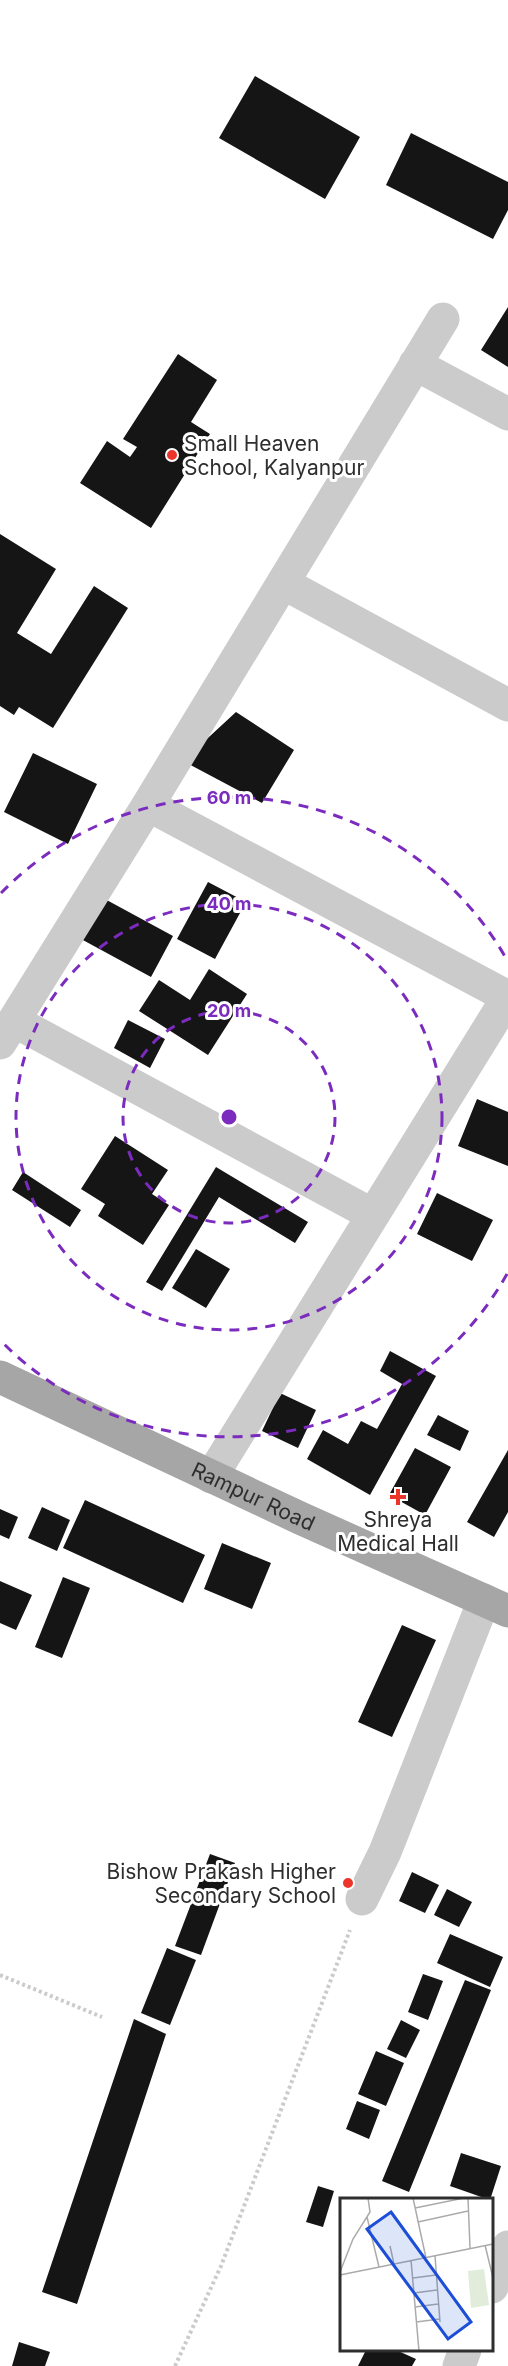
<svg xmlns="http://www.w3.org/2000/svg" width="508" height="2366" font-family="Inter,sans-serif">
  <style>
    .building { fill: #151515 }
    .lines { fill: none; stroke-linecap: round; stroke-linejoin: round }
    .path { stroke: #cbcbcb; stroke-width: 4; stroke-dasharray: 3 3; stroke-linecap: butt }
    .minor { stroke: #cbcbcb; stroke-width: 33 }
    .major { stroke: #a6a6a6; stroke-width: 33 }
    .ring { fill: none; stroke: #7b2cbf; stroke-width: 3; stroke-dasharray: 10 8 }
    .poi-dot { fill: #eb352a; stroke: #fff; stroke-width: 2 }
    .labels { text-anchor: middle; dominant-baseline: central; stroke-width: 6; stroke-linejoin: round; paint-order: stroke }
    .poi-label { font-size: 21px; fill: #2e2e2e; stroke: #fff; text-anchor: start }
    .street-label { font-size: 21px; fill: #2e2e2e; stroke: #fff }
    .inset-road { fill: none; stroke: #ababab; stroke-width: 1.5 }
    .view { fill: #1d4ed8; fill-opacity: 0.15; stroke: #1d4ed8; stroke-width: 3 }
    .inset-edge { fill: none; stroke: #2e2e2e; stroke-width: 3 }
    .centre { fill: #7b2cbf; stroke: #fff; stroke-width: 3 }
    .ring-label { font-size: 18px; text-anchor: middle; font-weight: bold; fill: #7b2cbf; stroke: #fff; stroke-width: 6; stroke-linejoin: round; paint-order: stroke }
  </style>
  <rect width="100%" height="100%" fill="#fff"/>
  <path class="building" d="M255,76L360,137L325,199L219,138Z
    M411,133L508,182V210L493,239L386,185Z
    M508,307V367L481,350Z
    M178,354L217,380L191,422L210,434L151,528L80,483L107,441L130,457L137,447L123,439Z
    M0,534L56,569L17,633L51,654L94,586L128,608L53,728L19,707L14,715L0,706Z
    M236,712L294,750L262,803L183,761Z
    M33,753L97,784L68,844L4,812Z
    M208,882L246,902L215,959L177,939Z
    M103,898L173,936L151,977L81,939Z
    M209,969L247,994L208,1055L139,1011L159,980L190,1000Z
    M128,1020L165,1039L150,1068L114,1048Z
    M477,1099L508,1112V1166L458,1146Z
    M115,1136L168,1170L152,1194L169,1205L143,1245L98,1216L105,1204L81,1189Z
    M216,1167L308,1222L295,1243L219,1197L162,1291L146,1282Z
    M23,1172L81,1210L70,1227L12,1190Z
    M437,1193L493,1220L472,1261L417,1234Z
    M196,1249L230,1269L206,1308L172,1288Z
    M390,1351L436,1376L370,1495L307,1459L323,1430L348,1444L361,1421L377,1429L402,1384L380,1371Z
    M280,1393L316,1410L298,1448L262,1431Z
    M438,1415L469,1431L460,1451L427,1435Z
    M415,1448L451,1467L425,1515L389,1495Z
    M508,1450V1512L494,1537L467,1522Z
    M85,1500L205,1555L183,1603L63,1548Z
    M42,1507L70,1520L57,1551L28,1538Z
    M0,1509L18,1517L9,1539L0,1535Z
    M222,1543L271,1563L252,1609L204,1589Z
    M63,1577L90,1588L62,1658L35,1647Z
    M0,1581L32,1595L16,1630L0,1623Z
    M402,1625L436,1640L392,1737L358,1722Z
    M210,1854L235,1863L201,1955L175,1946Z
    M412,1872L439,1885L425,1913L399,1901Z
    M447,1889L472,1902L459,1927L434,1915Z
    M450,1934L503,1957L490,1987L437,1963Z
    M167,1948L196,1960L170,2025L141,2013Z
    M423,1974L443,1981L428,2020L408,2012Z
    M465,1980L491,1990L409,2192L382,2181Z
    M134,2019L166,2034L77,2304L42,2292Z
    M401,2020L420,2030L406,2058L387,2049Z
    M376,2051L404,2063L386,2106L358,2094Z
    M357,2101L380,2110L369,2139L346,2129Z
    M461,2153L501,2166L490,2200L450,2186Z
    M318,2186L334,2191L323,2227L306,2222Z
    M19,2342L50,2352L45,2366H12Z
    M366,2350H396L416,2359L412,2366H358Z"/>
  <g class="lines">
    <path class="path" d="M0,1975L102,2017
      M175,2366L221,2266L350,1930"/>
    <path class="minor" d="M415,364L508,414
      M283,583L508,705
      M148,805L508,997
      M14,1021L373,1215
      M0,1043L148,805L443,319
      M211,1477L508,997
      M362,1899L385,1852L484,1600
      M492,2287L508,2247
      M459,2366L465,2350"/>
    <path class="major" id="s1" d="M0,1377L300,1518L508,1611"/>
  </g>
  <g class="ring">
    <circle cx="229" cy="1117" r="106"/>
    <circle cx="229" cy="1117" r="213"/>
    <path d="M507 1274A319 319 0 0 1 1 1341M1 893A319 319 0 0 1 507 960"/>
  </g>
  <g class="poi-dot">
    <circle cx="172" cy="455" r="6"/>
    <path d="M395 1488h6v6h6v6h-6v6h-6v-6h-6v-6h6z"/>
    <circle cx="348" cy="1883" r="6"/>
  </g>
  <g class="labels">
    <g class="poi-label">
      <text x="184" y="443">Small Heaven<tspan x="184" dy="24">School, Kalyanpur</tspan></text>
      <text x="398" y="1519" text-anchor="middle">Shreya<tspan x="398" dy="24">Medical Hall</tspan></text>
      <text x="336" y="1871" text-anchor="end">Bishow Prakash Higher<tspan x="336" dy="24">Secondary School</tspan></text>
    </g>
    <g class="street-label">
      <text stroke="none"><textPath href="#s1" startOffset="280">Rampur Road</textPath></text>
    </g>
  </g>
  <g transform="translate(340 2198)">
    <rect width="153" height="153" fill="#fff"/>
    <path d="M144,71L149,107L131,110L128,73Z" fill="#e2ecdb"/>
    <path class="inset-road" d="M73,0L86,60M128,0L130,50M75,10L124,0M27,19L39,69M78,24L128,13M145,47L153,80M50,48L54,66M95,58L100,124M71,62L79,153M0,74L13,41L30,14L28,0M0,77L153,46M73,80L96,77M74,95L97,92M75,109L98,106M76,124L100,121"/>
    <path class="view" d="M51,14L131,124L108,141L27,31Z"/>
    <rect width="153" height="153" class="inset-edge"/>
  </g>
  <circle cx="229" cy="1117" r="9" class="centre"/>
  <g class="ring-label">
    <text x="229" y="804">60 m</text>
    <text x="229" y="910">40 m</text>
    <text x="229" y="1017">20 m</text>
  </g>
</svg>
